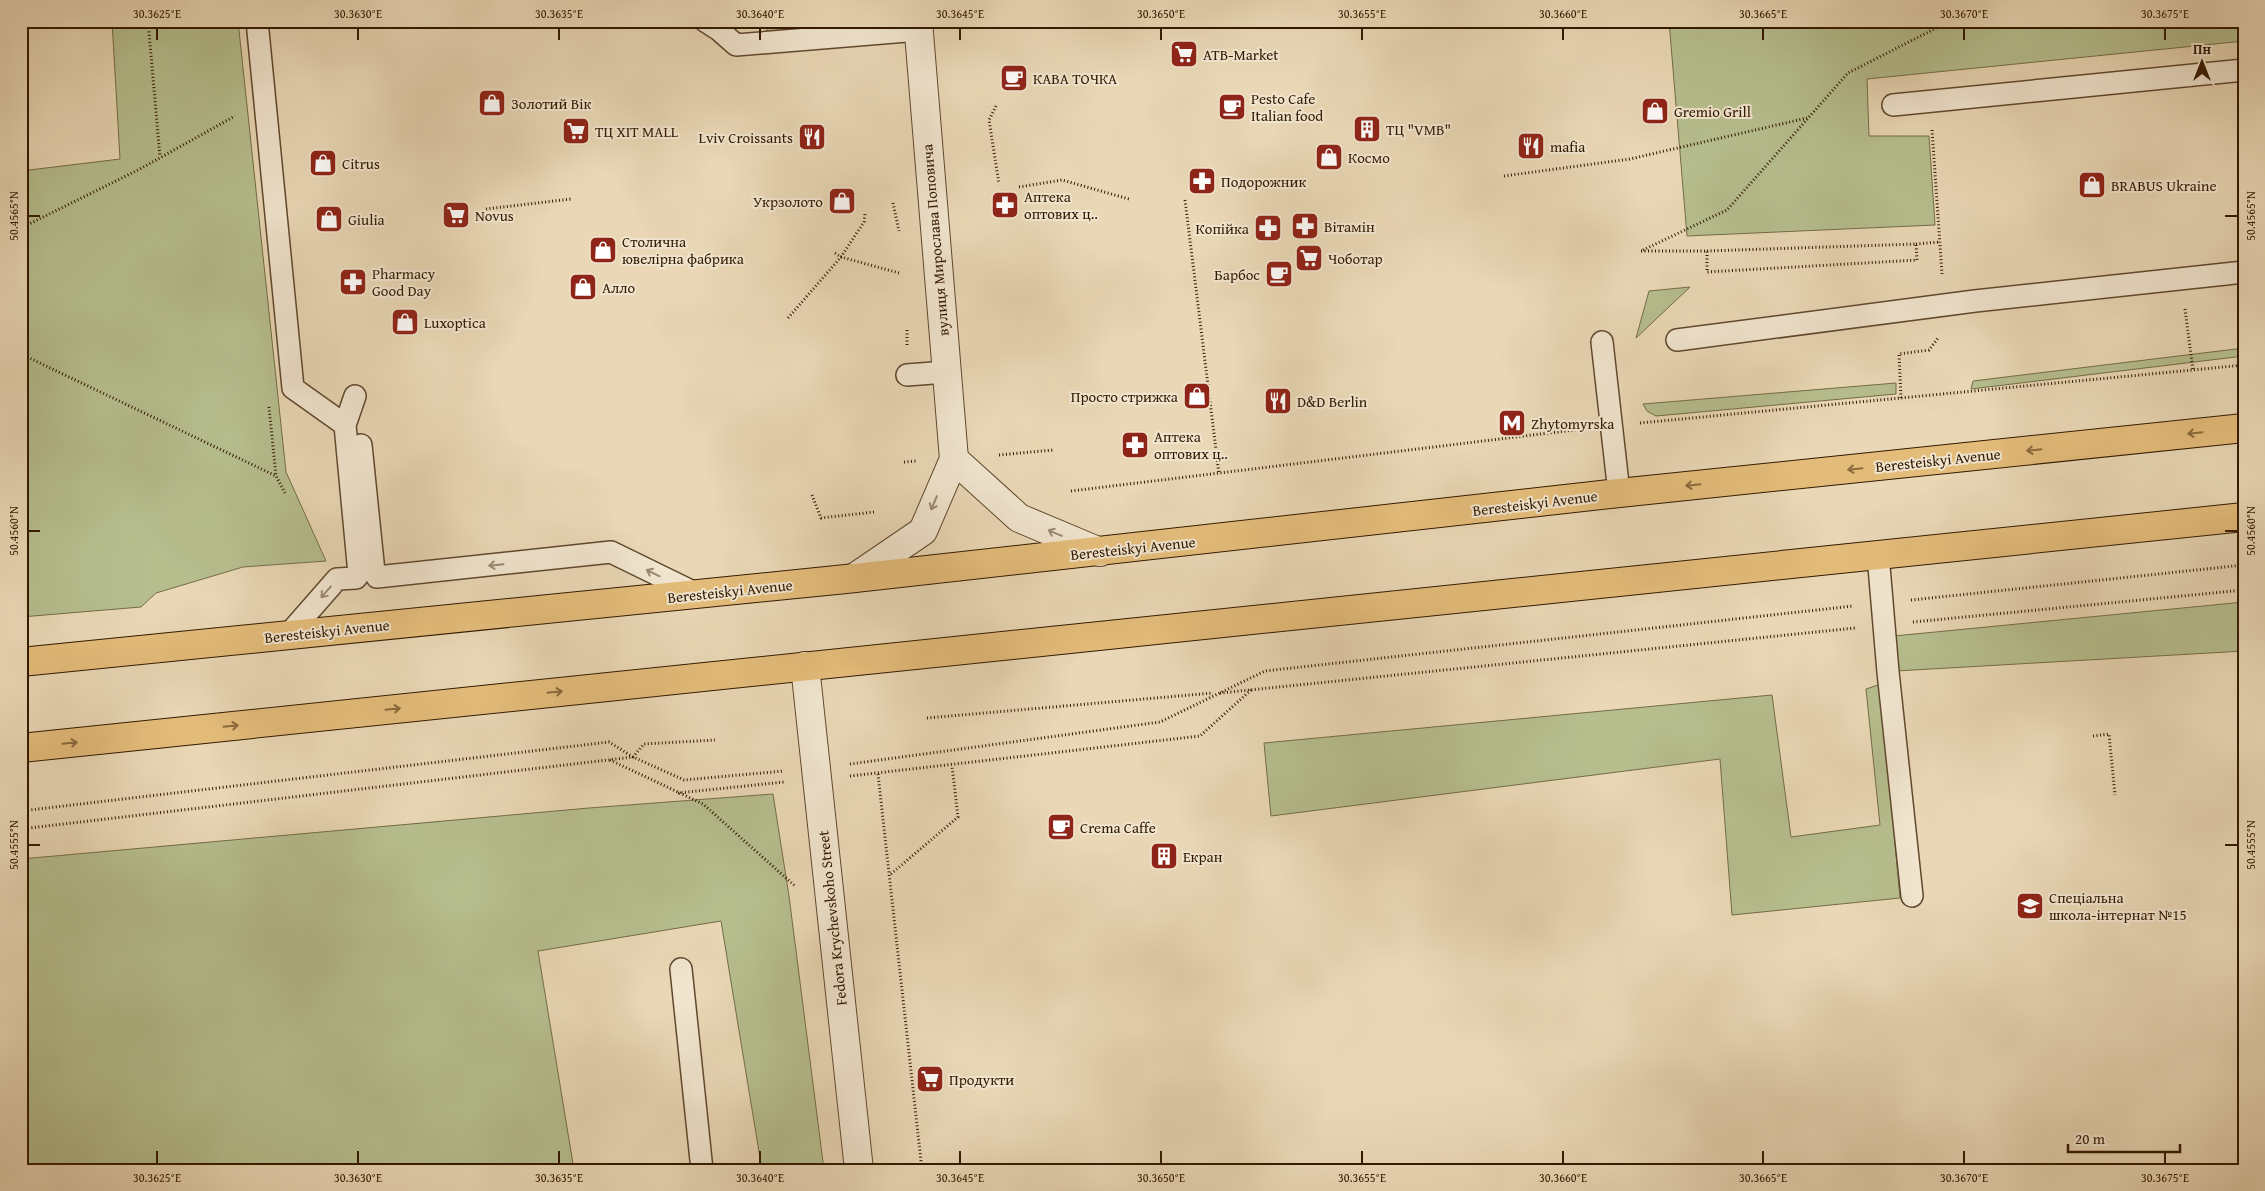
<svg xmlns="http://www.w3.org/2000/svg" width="2265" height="1191" font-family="'Gentium Book Plus',serif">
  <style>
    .green { fill: #b6be8e; stroke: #746c47 }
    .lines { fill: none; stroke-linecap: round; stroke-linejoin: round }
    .service-casing { stroke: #60482d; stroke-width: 24 }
    .minor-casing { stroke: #60482d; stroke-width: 30 }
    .tertiary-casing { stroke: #60482d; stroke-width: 30 }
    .primary-casing { stroke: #321900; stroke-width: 30 }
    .path { stroke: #321900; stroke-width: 3; stroke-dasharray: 1 2.5; stroke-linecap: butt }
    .service { stroke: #f1e5cf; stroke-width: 21 }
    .minor { stroke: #f1e5cf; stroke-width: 28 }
    .tertiary { stroke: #f1e5cf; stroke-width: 28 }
    .primary { stroke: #e4bc7a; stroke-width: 28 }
    .oneway { stroke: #8b6a3d }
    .oneway2 { stroke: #9b8972 }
    .ticks { fill: none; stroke: #321900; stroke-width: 2 }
    .labels { text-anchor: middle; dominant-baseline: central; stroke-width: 4; stroke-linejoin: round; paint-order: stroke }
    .poi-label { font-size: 15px; fill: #321900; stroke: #f1e5cf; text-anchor: start }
    .street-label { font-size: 15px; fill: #321900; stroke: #f1e5cf }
    .neatline { fill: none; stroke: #321900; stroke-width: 2 }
    .ticks-label { font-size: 12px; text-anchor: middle; fill: #321900 }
  </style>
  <rect width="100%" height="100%" fill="#e9d7b5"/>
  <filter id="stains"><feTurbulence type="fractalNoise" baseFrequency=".004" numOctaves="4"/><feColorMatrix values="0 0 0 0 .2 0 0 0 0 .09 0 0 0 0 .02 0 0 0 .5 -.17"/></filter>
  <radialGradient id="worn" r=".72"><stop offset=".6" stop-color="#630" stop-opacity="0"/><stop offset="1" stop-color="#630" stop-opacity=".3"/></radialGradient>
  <path class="green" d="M112,21H238L286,472L326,561L243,567L156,593L141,607L21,617V171L120,159Z
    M766,21H854V28L768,38Z
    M1669,21H2244V41L1867,79L1869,136H1929L1935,225L1687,236Z
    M1690,287L1636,338L1649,291Z
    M2244,348V356L1971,389L1973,381Z
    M1896,383V394L1656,416L1647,411L1643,404Z
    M2244,602V651L1896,671L1894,636Z
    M1881,684L1900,898L1732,915L1720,759L1271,816L1264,743L1772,695L1791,837L1880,825L1866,689Z
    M773,794L789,896L824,1170H762L721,921L538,951L574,1170H29L21,1095V859L589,808Z"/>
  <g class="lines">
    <g class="service-casing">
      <path id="service" d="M257,21L293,388L345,425
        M705,21L719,30L736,45L919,30
        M1893,105L2244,70
        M1677,340L1975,301L2244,272
        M1602,342L1619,493
        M907,375L946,372
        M361,445L374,572L377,577L611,552L697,594
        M1878,555L1888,672L1912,896
        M288,635L337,579L356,578L359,574L345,425L355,396
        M681,969L702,1170"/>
    </g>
    <g class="minor-casing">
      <path id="minor" d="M805,666L859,1170"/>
    </g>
    <g class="tertiary-casing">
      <path id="tertiary" d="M954,459L1019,518L1100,552
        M854,578L923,531L954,459L918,21"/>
    </g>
    <g class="primary-casing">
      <path id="primary" d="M21,662L846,579L1619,493L2244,428
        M21,748L2244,517"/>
    </g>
    <path class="path" d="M148,21L160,157
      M996,106L989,120L999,184
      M1932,130L1942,274
      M1504,176L1630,159L1807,118
      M1019,187L1062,180L1129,199
      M1185,200L1219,474
      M893,203L899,231
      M486,209L571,199
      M21,228L140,169L235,116
      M1916,244L1940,242
      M1643,250L1727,210L1848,73L1950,21
      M1641,251H1707V272L1917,260L1916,244L1707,251
      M835,253L841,257L864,222L865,214
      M2185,309L2193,370
      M788,318L841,257L899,273
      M907,345V329
      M21,354L276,476L285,493
      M1901,398L1899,354L1929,350L1938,338
      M269,407L276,476
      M1640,423L2244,365
      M999,455L1053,450
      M904,462L916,461
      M1071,491L1582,429
      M812,495L821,518L874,512
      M1911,600L2244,565
      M1913,622L2244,590
      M1220,693L1855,628
      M927,718L1213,693
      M2093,736L2109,734L2115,795
      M610,760L703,804L795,886
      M850,764L1160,722L1265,671L1853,606
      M878,774L922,1170
      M850,776L1200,736L1251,690
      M678,793L784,782
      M21,811L609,742L633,757L684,780L784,771
      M21,829L633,757L644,744L715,740
      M891,874L958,817L952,766"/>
    <use href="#service" class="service"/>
    <use href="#minor" class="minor"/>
    <use href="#tertiary" class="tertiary"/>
    <use href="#primary" class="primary"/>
  </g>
  <defs><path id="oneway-shaft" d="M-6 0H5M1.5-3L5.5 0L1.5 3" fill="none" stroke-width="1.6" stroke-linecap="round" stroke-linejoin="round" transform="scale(1.25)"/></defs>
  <g class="oneway">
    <use href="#oneway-shaft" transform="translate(2195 433) rotate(174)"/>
    <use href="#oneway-shaft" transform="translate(2034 450) rotate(174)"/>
    <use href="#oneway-shaft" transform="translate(1855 469) rotate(174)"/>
    <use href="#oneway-shaft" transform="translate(1693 485) rotate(174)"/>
    <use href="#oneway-shaft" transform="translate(555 692) rotate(-6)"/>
    <use href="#oneway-shaft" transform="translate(393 709) rotate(-6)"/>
    <use href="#oneway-shaft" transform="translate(231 726) rotate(-6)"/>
    <use href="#oneway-shaft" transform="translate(70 743) rotate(-6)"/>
  </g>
  <g class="oneway2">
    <use href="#oneway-shaft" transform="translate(934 503) rotate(113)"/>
    <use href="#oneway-shaft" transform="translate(1055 533) rotate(-157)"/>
    <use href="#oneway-shaft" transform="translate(496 565) rotate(174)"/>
    <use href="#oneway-shaft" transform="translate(653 573) rotate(-154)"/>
    <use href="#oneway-shaft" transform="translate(326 592) rotate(131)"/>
  </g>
  <path class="ticks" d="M157,28V40M358,28V40M559,28V40M760,28V40M960,28V40M1161,28V40M1362,28V40M1563,28V40M1763,28V40M1964,28V40M2165,28V40M28,216H40M2225,216H2238M28,531H40M2225,531H2238M28,845H40M2225,845H2238M157,1151V1164M358,1151V1164M559,1151V1164M760,1151V1164M960,1151V1164M1161,1151V1164M1362,1151V1164M1563,1151V1164M1763,1151V1164M1964,1151V1164M2165,1151V1164"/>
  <defs>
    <g id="supermarket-square" transform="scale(1.4375)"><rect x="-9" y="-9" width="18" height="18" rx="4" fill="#8f2418" stroke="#f1e5cf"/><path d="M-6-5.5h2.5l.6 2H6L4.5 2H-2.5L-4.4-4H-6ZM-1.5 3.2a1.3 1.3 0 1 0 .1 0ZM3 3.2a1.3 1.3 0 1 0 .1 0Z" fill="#fff"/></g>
    <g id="cafe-square" transform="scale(1.4375)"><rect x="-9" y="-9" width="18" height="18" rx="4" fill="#8f2418" stroke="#f1e5cf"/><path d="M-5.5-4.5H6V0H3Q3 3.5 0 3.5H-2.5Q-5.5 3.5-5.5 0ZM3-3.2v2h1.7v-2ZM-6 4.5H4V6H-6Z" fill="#fff"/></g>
    <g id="shop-square" transform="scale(1.4375)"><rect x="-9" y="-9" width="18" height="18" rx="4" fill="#8f2418" stroke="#f1e5cf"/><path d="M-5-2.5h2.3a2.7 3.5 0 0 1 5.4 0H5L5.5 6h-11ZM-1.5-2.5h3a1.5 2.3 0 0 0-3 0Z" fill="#fff"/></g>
    <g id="building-square" transform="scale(1.4375)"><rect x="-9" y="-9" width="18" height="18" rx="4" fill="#8f2418" stroke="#f1e5cf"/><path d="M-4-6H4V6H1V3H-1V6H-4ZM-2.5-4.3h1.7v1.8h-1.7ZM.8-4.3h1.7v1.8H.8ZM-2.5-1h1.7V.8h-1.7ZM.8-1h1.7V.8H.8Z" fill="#fff"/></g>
    <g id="restaurant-square" transform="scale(1.4375)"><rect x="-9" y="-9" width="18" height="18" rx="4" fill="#8f2418" stroke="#f1e5cf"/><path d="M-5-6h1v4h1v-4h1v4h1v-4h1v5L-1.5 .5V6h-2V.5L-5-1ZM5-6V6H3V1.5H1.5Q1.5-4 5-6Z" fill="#fff"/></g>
    <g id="pharmacy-square" transform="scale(1.4375)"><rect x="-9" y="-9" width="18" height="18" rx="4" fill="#8f2418" stroke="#f1e5cf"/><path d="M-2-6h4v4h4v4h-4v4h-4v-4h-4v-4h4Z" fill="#fff"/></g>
    <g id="metro-square" transform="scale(1.4375)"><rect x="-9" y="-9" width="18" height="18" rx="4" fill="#8f2418" stroke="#f1e5cf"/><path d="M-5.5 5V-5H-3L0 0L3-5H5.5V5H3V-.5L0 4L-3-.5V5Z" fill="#fff"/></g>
    <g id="school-square" transform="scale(1.4375)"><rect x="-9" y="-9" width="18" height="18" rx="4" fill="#8f2418" stroke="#f1e5cf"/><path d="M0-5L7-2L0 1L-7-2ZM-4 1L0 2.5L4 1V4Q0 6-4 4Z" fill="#fff"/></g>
  </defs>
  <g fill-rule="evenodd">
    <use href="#supermarket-square" x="1184" y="54"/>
    <use href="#cafe-square" x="1014" y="78"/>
    <use href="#shop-square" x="492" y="103"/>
    <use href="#cafe-square" x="1232" y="107"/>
    <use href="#shop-square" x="1655" y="111"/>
    <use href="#building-square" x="1367" y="129"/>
    <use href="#supermarket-square" x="576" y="131"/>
    <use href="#restaurant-square" x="812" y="137"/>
    <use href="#restaurant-square" x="1531" y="146"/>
    <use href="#shop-square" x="1329" y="157"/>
    <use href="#shop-square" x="323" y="163"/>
    <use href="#pharmacy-square" x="1202" y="181"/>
    <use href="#shop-square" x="2092" y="185"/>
    <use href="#shop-square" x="842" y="201"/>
    <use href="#pharmacy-square" x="1005" y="205"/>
    <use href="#supermarket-square" x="456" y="215"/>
    <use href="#shop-square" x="329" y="219"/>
    <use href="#pharmacy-square" x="1305" y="226"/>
    <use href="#pharmacy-square" x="1268" y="228"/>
    <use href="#shop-square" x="603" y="250"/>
    <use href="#supermarket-square" x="1309" y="258"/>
    <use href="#cafe-square" x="1279" y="274"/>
    <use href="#pharmacy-square" x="353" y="282"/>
    <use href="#shop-square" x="583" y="287"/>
    <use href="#shop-square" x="405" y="322"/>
    <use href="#shop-square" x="1197" y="396"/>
    <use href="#restaurant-square" x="1278" y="401"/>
    <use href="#metro-square" x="1512" y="423"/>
    <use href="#pharmacy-square" x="1135" y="445"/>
    <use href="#cafe-square" x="1061" y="827"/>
    <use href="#building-square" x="1164" y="856"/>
    <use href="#school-square" x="2030" y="906"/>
    <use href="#supermarket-square" x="930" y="1079"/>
  </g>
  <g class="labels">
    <g class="poi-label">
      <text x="1203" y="54">ATB-Market</text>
      <text x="1033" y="78">КАВА ТОЧКА</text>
      <text x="1251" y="98">Pesto Cafe<tspan x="1251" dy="17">Italian food</tspan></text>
      <text x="511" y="103">Золотий Вік</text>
      <text x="1674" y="111">Gremio Grill</text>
      <text x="1386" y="129">ТЦ "VMB"</text>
      <text x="595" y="131">ТЦ ХІТ MALL</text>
      <text x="793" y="137" text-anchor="end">Lviv Croissants</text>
      <text x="1550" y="146">mafia</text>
      <text x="1348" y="157">Космо</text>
      <text x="342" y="163">Citrus</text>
      <text x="1221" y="181">Подорожник</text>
      <text x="2111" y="185">BRABUS Ukraine</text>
      <text x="1024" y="196">Аптека<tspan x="1024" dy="17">оптових ц..</tspan></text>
      <text x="823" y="201" text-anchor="end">Укрзолото</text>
      <text x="475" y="215">Novus</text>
      <text x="348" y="219">Giulia</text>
      <text x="1324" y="226">Вітамін</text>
      <text x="1249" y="228" text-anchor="end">Копійка</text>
      <text x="622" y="241">Столична<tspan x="622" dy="17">ювелірна фабрика</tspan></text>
      <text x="1328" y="258">Чоботар</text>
      <text x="372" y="273">Pharmacy<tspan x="372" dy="17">Good Day</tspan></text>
      <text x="1260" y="274" text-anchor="end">Барбос</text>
      <text x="602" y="287">Алло</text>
      <text x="424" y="322">Luxoptica</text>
      <text x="1178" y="396" text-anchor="end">Просто стрижка</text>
      <text x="1297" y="401">D&amp;D Berlin</text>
      <text x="1531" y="423">Zhytomyrska</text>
      <text x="1154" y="436">Аптека<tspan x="1154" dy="17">оптових ц‥</tspan></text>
      <text x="1080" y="827">Crema Caffe</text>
      <text x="1183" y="856">Екран</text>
      <text x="2049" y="897">Спеціальна<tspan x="2049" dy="17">школа-інтернат №15</tspan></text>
      <text x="949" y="1079">Продукти</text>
    </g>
    <g class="street-label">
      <text transform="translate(935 240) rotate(-95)">вулиця Мирослава Поповича</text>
      <text transform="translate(1938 460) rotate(-6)">Beresteiskyi Avenue</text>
      <text transform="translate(1535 503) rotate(-7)">Beresteiskyi Avenue</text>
      <text transform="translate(1133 548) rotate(-6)">Beresteiskyi Avenue</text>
      <text transform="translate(730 591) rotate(-6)">Beresteiskyi Avenue</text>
      <text transform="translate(327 631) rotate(-6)">Beresteiskyi Avenue</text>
      <text transform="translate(832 918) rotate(-96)">Fedora Krychevskoho Street</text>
    </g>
  </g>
  <rect width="2265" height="1191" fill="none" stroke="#e9d7b5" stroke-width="55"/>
  <g transform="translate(2202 62)" stroke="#f1e5cf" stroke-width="4" paint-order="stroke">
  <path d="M0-4L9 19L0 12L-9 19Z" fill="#321900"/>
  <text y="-8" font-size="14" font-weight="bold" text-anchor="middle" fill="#321900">Пн</text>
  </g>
  <path d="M2068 1144v8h112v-8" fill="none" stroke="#321900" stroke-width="2.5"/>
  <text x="2075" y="1144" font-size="15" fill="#321900" stroke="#f1e5cf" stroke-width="4" paint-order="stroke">20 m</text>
  <rect x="28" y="28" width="2210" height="1136" class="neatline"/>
  <g class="ticks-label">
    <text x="157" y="18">30.3625°E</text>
    <text x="358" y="18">30.3630°E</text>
    <text x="559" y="18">30.3635°E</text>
    <text x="760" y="18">30.3640°E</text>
    <text x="960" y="18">30.3645°E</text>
    <text x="1161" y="18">30.3650°E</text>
    <text x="1362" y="18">30.3655°E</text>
    <text x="1563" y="18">30.3660°E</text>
    <text x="1763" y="18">30.3665°E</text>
    <text x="1964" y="18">30.3670°E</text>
    <text x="2165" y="18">30.3675°E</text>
    <text transform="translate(14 216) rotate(-90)" y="4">50.4565°N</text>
    <text transform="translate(2251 216) rotate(-90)" y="4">50.4565°N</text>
    <text transform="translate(14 531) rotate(-90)" y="4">50.4560°N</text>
    <text transform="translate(2251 531) rotate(-90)" y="4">50.4560°N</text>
    <text transform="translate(14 845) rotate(-90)" y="4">50.4555°N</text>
    <text transform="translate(2251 845) rotate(-90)" y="4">50.4555°N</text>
    <text x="157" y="1182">30.3625°E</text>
    <text x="358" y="1182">30.3630°E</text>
    <text x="559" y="1182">30.3635°E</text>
    <text x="760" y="1182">30.3640°E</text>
    <text x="960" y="1182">30.3645°E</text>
    <text x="1161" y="1182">30.3650°E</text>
    <text x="1362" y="1182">30.3655°E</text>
    <text x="1563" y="1182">30.3660°E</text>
    <text x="1763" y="1182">30.3665°E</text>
    <text x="1964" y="1182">30.3670°E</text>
    <text x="2165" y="1182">30.3675°E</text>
  </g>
  <rect width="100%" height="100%" filter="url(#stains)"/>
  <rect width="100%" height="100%" fill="url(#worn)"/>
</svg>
